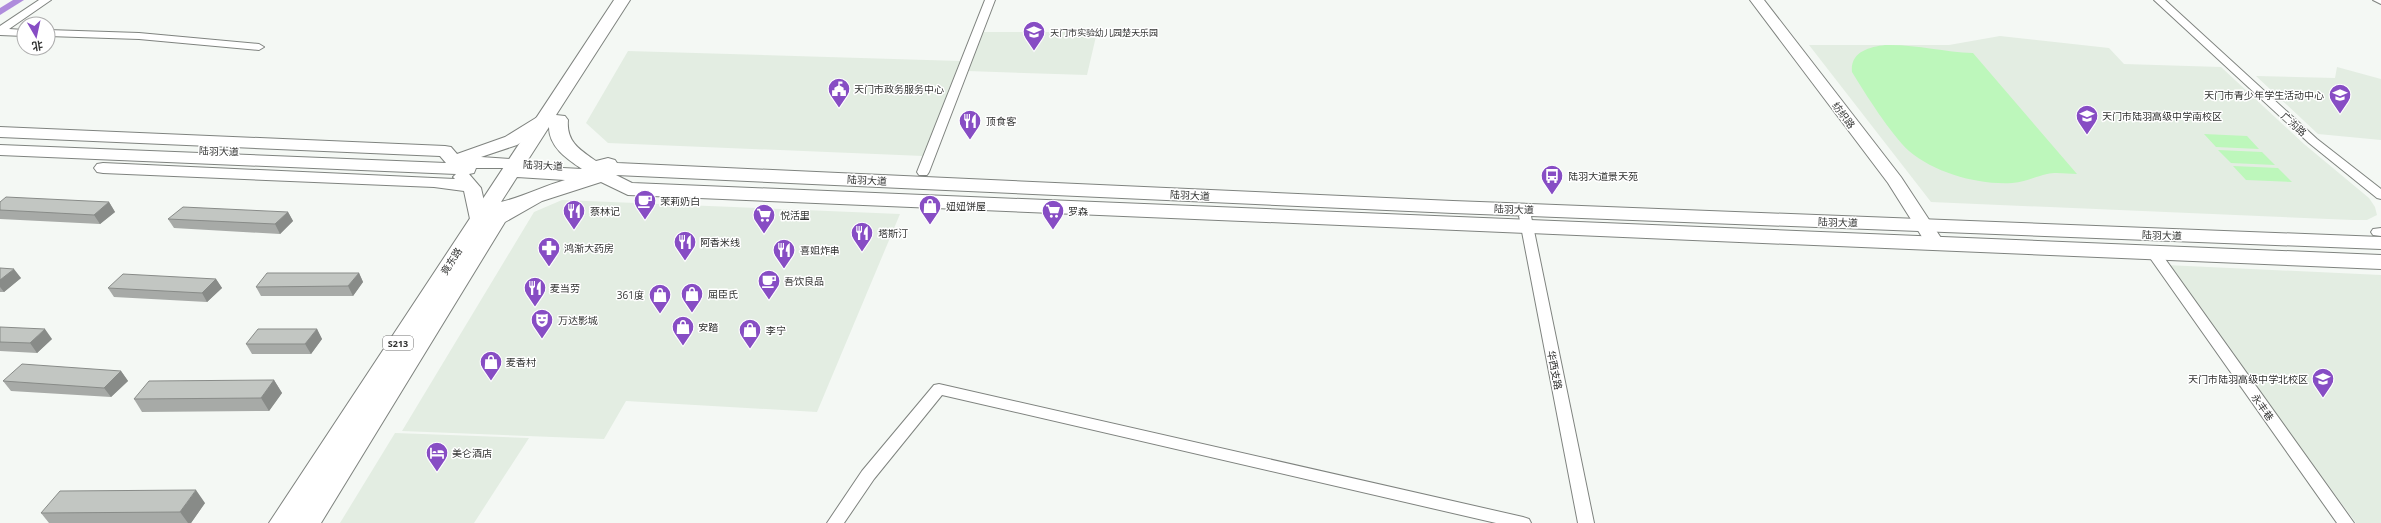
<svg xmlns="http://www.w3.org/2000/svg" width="2381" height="523" font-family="'Open Sans','Noto Sans SC',sans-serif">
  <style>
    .built { fill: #e3ede2 }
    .green { fill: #bdf7bb }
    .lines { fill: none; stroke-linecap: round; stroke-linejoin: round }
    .canal { fill: #af8cdc; fill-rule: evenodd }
    .street-casing { stroke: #7f837f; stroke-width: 2 }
    .secondary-casing { stroke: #7f837f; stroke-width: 2 }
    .primary-casing { stroke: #7f837f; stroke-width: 2 }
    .street { fill: #fff; fill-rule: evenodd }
    .secondary { fill: #fff; fill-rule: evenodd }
    .primary { fill: #fff; fill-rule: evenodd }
    .wall { fill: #a7aaa7 }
    .shaded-wall { fill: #888b88 }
    .building { fill: #c2c6c2; stroke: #888b88 }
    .labels { text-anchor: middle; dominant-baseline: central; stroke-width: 3; stroke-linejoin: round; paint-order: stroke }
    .far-poi-label { font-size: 9px; fill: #323332; stroke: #fff; text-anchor: start }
    .shield { fill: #fff; stroke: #707070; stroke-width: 1 }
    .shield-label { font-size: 9px; font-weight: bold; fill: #323332 }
    .poi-label { font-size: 10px; fill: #323332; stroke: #fff; text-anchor: start }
    .street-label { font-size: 10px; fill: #323332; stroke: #fff }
  </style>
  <rect width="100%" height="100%" fill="#f4f8f4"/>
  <path class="built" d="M982,32H1097L1087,75L967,71Z
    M2000,36L2109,48L2124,64L2221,67L2304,144L2369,198L2375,207L2377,215L2367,220H2353L1931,202L1809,45H1949Z
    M628,51L960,61L923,156L608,143L586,123Z
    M2337,67L2381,79V140L2318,134L2256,76L2335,78Z
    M562,200L900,214L817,412L626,401L604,439L402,431L534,212Z
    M2166,265L2381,275V523H2356Z
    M395,433L529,438L474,523H340Z"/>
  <path class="green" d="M1885,45C1915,44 1943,52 1973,53L2077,174C2068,174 2056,172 2047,174C2034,177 2026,182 2012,183C1978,185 1935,173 1909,151C1890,133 1866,95 1852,72C1850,52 1869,47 1885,45Z
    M2204,134L2247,136L2259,149L2216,147Z
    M2218,150L2262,152L2275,165L2231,163Z
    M2233,166L2278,168L2292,182L2246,180Z"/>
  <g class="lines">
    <path class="canal" d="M13,0H24L0,15V8Z"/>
    <g class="street-casing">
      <path id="street" d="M39,0H51L9,29L24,30V36L0,35V26Z
        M985,0H995L929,172L927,175H919L917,172Z
        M2154,0H2165L2317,139L2381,189V199L2377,198L2309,143Z
        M2373,0H2381V4Z
        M48,30L139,33L259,44L264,47L259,50L139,39L48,36Z
        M1525,212L1531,216L1594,523H1578L1519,216Z
        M2381,228V236L2373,235L2371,232L2373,229Z
        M2153,248L2158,249L2354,523H2337L2148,255L2147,252L2148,249Z
        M939,384L1523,517L1529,519L1531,523H1496L942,395L874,479L844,523H827L862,471L934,385Z"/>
    </g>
    <g class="secondary-casing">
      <path id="secondary" d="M1750,0H1764L1901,177L1945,244L1943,248L1936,250L1929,248L1888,183Z
        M545,114L551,116L553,119L551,122L517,145L481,157L522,160L525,164L522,168H476L474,173L469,174L481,188L488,219L485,223H473L470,219L464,191L434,187L103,173L97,172L94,168L97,164L103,163L455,179L453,177L456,174L0,155V145L446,163L440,156L0,137V127L445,146L451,147L457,154L505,137L539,116Z"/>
    </g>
    <g class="primary-casing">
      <path id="primary" d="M614,0H630L556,115L565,116L568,120C566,142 580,150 596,161L608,158L615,160L617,163L1453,201L2381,237V249L1453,213L616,175L632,183L2381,255V269L628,195L601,182L542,201L505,222L321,523H269ZM549,127C549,147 567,159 582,169L524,166ZM517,177L565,180C544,186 522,197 501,202Z"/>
    </g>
    <use href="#street" class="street"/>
    <use href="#secondary" class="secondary"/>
    <use href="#primary" class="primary"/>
  </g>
  <path class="wall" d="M0,202H109L115,212L100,224L0,219Z
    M288,212L293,221L280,234L174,228L168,219Z
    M0,268L21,278L4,292H0Z
    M359,273L363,282L353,296H261L256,287Z
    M216,279L222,288L207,302L114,297L108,288Z
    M0,327L52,339L37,353L0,351Z
    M317,329L322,339L311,354H252L246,344Z
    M121,371L128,381L111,397L11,391L3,381Z
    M274,380L282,393L269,411L142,412L134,399Z
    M205,503L191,523H49L41,513Z"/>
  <path class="shaded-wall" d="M109,202L115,212L100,224L94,215Z
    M288,212L293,221L280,234L275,224Z
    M14,269L21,278L4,292L0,287V280Z
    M359,273L363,282L353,296L348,286Z
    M216,279L222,288L207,302L202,293Z
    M45,329L52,339L37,353L30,343Z
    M317,329L322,339L311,354L305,344Z
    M121,371L128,381L111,397L104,388Z
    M274,380L282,393L269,411L261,398Z
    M196,490L205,503L191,523H188L180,512Z"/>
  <path class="building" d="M6,197L109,202L94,215L0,210V202Z
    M183,207L288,212L275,224L168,219Z
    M0,268L14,269L0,280Z
    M267,273H359L348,286L256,287Z
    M123,274L216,279L202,293L108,288Z
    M0,327L45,329L30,343L0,342Z
    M258,329H317L305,344H246Z
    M22,364L121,371L104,388L3,381Z
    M274,380L261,398L134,399L149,381Z
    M196,490L180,512L41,513L60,491Z"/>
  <defs>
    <g id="school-pin" transform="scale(1.15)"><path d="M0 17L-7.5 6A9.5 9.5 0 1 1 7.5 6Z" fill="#874dc4" stroke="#fff"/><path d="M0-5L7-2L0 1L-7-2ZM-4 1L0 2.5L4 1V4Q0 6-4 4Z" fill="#fff"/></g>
    <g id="civic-pin" transform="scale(1.15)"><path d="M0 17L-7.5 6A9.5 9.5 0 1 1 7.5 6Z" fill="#874dc4" stroke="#fff"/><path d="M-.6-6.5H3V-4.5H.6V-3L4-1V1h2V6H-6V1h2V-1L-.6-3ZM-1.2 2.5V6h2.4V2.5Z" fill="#fff"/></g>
    <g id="restaurant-pin" transform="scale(1.15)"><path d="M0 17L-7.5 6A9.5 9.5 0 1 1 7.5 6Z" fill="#874dc4" stroke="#fff"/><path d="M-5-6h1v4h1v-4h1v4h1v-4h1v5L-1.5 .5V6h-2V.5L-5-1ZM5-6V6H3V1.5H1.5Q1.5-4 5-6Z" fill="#fff"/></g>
    <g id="bus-pin" transform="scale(1.15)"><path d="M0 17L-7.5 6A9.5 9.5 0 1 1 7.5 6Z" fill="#874dc4" stroke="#fff"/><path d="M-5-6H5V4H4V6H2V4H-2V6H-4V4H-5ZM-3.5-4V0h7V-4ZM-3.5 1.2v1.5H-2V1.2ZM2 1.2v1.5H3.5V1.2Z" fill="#fff"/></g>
    <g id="cafe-pin" transform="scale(1.15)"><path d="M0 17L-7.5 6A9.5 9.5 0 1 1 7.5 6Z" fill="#874dc4" stroke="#fff"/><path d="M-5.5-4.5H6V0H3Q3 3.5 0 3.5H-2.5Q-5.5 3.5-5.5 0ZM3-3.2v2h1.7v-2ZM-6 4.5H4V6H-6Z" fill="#fff"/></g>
    <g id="shop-pin" transform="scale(1.15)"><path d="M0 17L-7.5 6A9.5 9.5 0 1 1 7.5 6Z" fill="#874dc4" stroke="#fff"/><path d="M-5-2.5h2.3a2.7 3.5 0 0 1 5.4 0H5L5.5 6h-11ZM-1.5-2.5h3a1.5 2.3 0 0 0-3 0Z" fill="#fff"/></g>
    <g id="supermarket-pin" transform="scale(1.15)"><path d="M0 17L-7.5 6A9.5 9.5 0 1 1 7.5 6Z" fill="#874dc4" stroke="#fff"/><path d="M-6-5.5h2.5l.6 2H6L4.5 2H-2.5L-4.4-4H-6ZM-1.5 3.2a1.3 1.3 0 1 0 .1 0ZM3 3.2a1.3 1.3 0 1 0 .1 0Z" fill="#fff"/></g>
    <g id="pharmacy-pin" transform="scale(1.15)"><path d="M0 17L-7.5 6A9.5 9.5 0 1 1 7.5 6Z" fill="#874dc4" stroke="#fff"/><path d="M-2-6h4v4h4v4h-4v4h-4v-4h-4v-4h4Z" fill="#fff"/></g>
    <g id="theatre-pin" transform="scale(1.15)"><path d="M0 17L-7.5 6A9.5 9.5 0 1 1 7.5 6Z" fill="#874dc4" stroke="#fff"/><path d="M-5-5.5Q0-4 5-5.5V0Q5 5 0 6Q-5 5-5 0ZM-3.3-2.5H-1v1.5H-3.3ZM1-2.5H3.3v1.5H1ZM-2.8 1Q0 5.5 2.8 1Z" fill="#fff"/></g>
    <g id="hotel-pin" transform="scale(1.15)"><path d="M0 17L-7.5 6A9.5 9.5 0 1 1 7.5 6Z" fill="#874dc4" stroke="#fff"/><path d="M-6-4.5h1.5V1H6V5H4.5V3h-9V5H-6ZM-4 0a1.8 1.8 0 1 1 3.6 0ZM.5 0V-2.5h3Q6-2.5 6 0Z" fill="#fff"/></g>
  </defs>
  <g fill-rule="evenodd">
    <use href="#school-pin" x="1034" y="32"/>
    <use href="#civic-pin" x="839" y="89"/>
    <use href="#school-pin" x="2340" y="95"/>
    <use href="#school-pin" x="2087" y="116"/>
    <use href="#restaurant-pin" x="970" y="121"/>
    <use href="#bus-pin" x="1552" y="176"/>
    <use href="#cafe-pin" x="645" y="201"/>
    <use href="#shop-pin" x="930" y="206"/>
    <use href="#restaurant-pin" x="574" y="211"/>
    <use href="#supermarket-pin" x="1053" y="211"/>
    <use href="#supermarket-pin" x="764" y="215"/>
    <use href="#restaurant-pin" x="862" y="233"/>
    <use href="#restaurant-pin" x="685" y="242"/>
    <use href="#pharmacy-pin" x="549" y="248"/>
    <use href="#restaurant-pin" x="784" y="250"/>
    <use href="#cafe-pin" x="769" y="281"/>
    <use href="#restaurant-pin" x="535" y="288"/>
    <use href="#shop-pin" x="692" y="294"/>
    <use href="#shop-pin" x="660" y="295"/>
    <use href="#theatre-pin" x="542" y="320"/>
    <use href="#shop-pin" x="683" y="327"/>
    <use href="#shop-pin" x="750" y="330"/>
    <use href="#shop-pin" x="491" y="362"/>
    <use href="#school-pin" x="2323" y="379"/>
    <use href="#hotel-pin" x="437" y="453"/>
  </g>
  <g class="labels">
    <g class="far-poi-label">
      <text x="1050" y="32">天门市实验幼儿园楚天乐园</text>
    </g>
    <rect class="shield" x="383" y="336" width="30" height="14" rx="3"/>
    <g class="shield-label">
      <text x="398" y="343">S213</text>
    </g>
    <g class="poi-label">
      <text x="854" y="89">天门市政务服务中心</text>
      <text x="2324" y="95" text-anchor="end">天门市青少年学生活动中心</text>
      <text x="2102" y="116">天门市陆羽高级中学南校区</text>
      <text x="986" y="121">顶食客</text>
      <text x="1568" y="176">陆羽大道景天苑</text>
      <text x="660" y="201">茉莉奶白</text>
      <text x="946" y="206">妞妞饼屋</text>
      <text x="590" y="211">蔡林记</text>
      <text x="1068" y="211">罗森</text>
      <text x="780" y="215">悦活里</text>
      <text x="878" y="233">塔斯汀</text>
      <text x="700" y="242">阿香米线</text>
      <text x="564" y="248">鸿渐大药房</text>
      <text x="800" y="250">喜姐炸串</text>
      <text x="784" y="281">吾饮良品</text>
      <text x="550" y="288">麦当劳</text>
      <text x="708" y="294">屈臣氏</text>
      <text x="644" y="295" text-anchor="end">361度</text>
      <text x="558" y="320">万达影城</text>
      <text x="698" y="327">安踏</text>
      <text x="766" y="330">李宁</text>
      <text x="506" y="362">麦香村</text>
      <text x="2308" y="379" text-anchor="end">天门市陆羽高级中学北校区</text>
      <text x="452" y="453">美仑酒店</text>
    </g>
    <g class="street-label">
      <text transform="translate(1844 115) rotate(53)">纺织路</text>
      <text transform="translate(2294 124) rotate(42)">广沟路</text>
      <text transform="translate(219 151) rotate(2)">陆羽大道</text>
      <text transform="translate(543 165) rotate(3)">陆羽大道</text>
      <text transform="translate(867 180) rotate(3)">陆羽大道</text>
      <text transform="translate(1190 195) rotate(3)">陆羽大道</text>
      <text transform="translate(1514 209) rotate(2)">陆羽大道</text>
      <text transform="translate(1838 222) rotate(2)">陆羽大道</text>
      <text transform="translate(2162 235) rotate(2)">陆羽大道</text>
      <text transform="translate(451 261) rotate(-57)">竟东路</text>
      <text transform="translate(1555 370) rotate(79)">华西支路</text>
      <text transform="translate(2263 407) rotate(55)">永丰巷</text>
    </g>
  </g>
  <g transform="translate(36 36) rotate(171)"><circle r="19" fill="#ffffff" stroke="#adadad"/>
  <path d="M0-3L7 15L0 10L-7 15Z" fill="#874dc4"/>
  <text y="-6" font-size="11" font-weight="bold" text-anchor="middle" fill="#323332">北</text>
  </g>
</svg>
